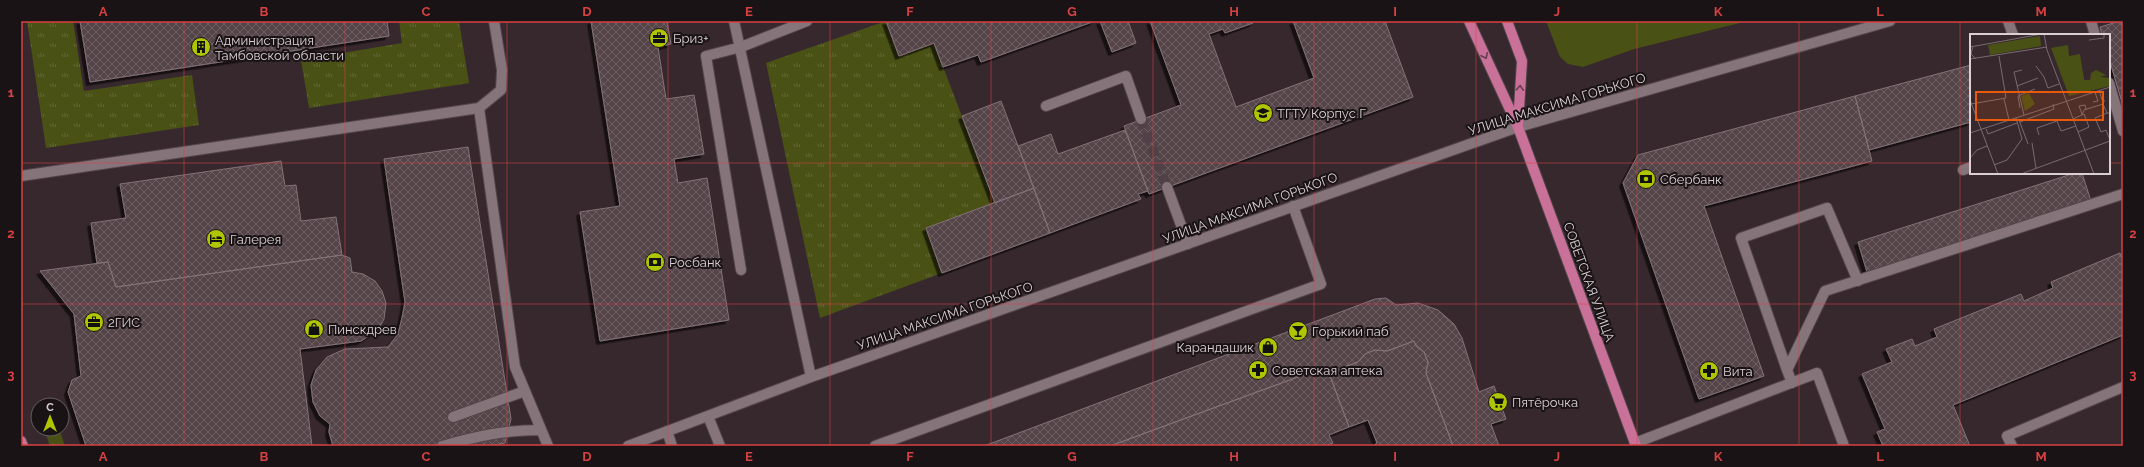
<svg xmlns="http://www.w3.org/2000/svg" width="2144" height="467" font-family="Raleway,sans-serif">
  <style>
    .grass { fill: url(#grass-tufts) }
    .park { fill: #495115 }
    .building { fill: url(#building-cross-hatch); stroke: #837278; filter: url(#shadow) }
    .lines { fill: none; stroke-linecap: round; stroke-linejoin: round }
    .minor-tunnel { stroke: #4f4147; stroke-width: 10; stroke-dasharray: 10 5; stroke-linecap: butt }
    .minor-casing { stroke: #53464b; stroke-width: 12 }
    .major-casing { stroke: #53464b; stroke-width: 12 }
    .minor { stroke: #86747b; stroke-width: 10 }
    .major { stroke: #ca719a; stroke-width: 10 }
    .oneway { stroke: #693d51 }
    .grid { fill: none; stroke: #d74142; stroke-width: 1; stroke-opacity: 0.55 }
    .labels { text-anchor: middle; dominant-baseline: central; stroke-width: 4; stroke-linejoin: round; paint-order: stroke }
    .poi-label { font-size: 13px; fill: #dad0d4; stroke: #1a1316; text-anchor: start }
    .street-label { font-size: 13px; fill: #dad0d4; stroke: #1a1316 }
    .inset-road { fill: none; stroke: #786b70; stroke-width: 1 }
    .view { fill: #e8590c; fill-opacity: 0.15; stroke: #e8590c; stroke-width: 2 }
    .inset-edge { fill: none; stroke: #dad0d4; stroke-width: 2 }
    .neatline { fill: none; stroke: #d74142; stroke-width: 1.5 }
    .grid-label { font-size: 13px; text-anchor: middle; font-weight: bold; fill: #d74142 }
  </style>
  <defs>
    <pattern id="grass-tufts" width="24" height="20" patternUnits="userSpaceOnUse"><rect width="24" height="20" fill="#495115"/><path d="M3 7l-1-3M5 7V3M7 7l1-3M15 17l-1-3M17 17v-4M19 17l1-3" fill="none" stroke="#636936"/></pattern>
    <pattern id="building-cross-hatch" width="8" height="8" patternUnits="userSpaceOnUse"><rect width="8" height="8" fill="#54444a"/><path d="M0 0l8 8M0 8l8-8" fill="none" stroke="#6c5e63"/></pattern>
    <filter id="shadow"><feDropShadow dx="-3.5" dy="3.5" stdDeviation="0" flood-color="#0009"/></filter>
  </defs>
  <rect width="100%" height="100%" fill="#37282e"/>
  <path class="grass" d="M27,21H73L84,91L192,75L199,125L46,148Z
    M399,21H459L469,83L309,108L301,60L402,43Z
    M886,21L899,56L934,43L995,203L926,228L942,273L820,318L766,63Z
    M44,429H59L65,446H50Z"/>
  <path class="park" d="M1546,21H1748L1634,49L1583,67L1568,64L1560,57Z"/>
  <path class="building" d="M80,21H387L389,36L90,82Z
    M591,21H667L671,44L658,47L666,99L694,95L704,154L674,159L678,183L707,178L729,320L600,341L580,212L620,206Z
    M886,21H1095L981,62L978,55L943,67L934,43L899,56Z
    M1100,21H1128L1136,43L1112,52Z
    M1150,21H1253V23L1225,33L1223,29L1209,34L1236,107L1314,78L1293,21H1385L1413,97L1149,194L1124,126L1181,105Z
    M2120,21H2123V106L2109,58V35H2102L2100,27Z
    M1971,65V122L1869,150L1855,96Z
    M1855,96L1872,161L1704,206L1764,376L1699,399L1623,183L1638,155Z
    M1001,101L1034,188L995,203L962,116Z
    M1125,130L1148,191L1138,194L1141,199L1050,233L1018,146L1051,134L1058,154Z
    M468,147L511,419L505,443L489,446H333L329,432L330,424L320,416L313,402L311,385L316,370L327,357L345,349L388,347L398,334L402,318L405,302L384,159Z
    M281,161L285,186L296,185L301,221L336,217L342,255L116,287L108,262L97,263L91,223L126,218L120,184Z
    M2075,173H2082L2091,201L1867,272L1858,242Z
    M1034,188L1050,233L942,273L926,228Z
    M2120,253L2123,260V335L1953,405L1970,446H1883L1877,432L1885,429L1862,374L1892,362L1886,349L1912,339L1915,346L1937,337L1934,329L2021,294L2024,301L2053,288L2051,282Z
    M342,255L350,258L352,272L363,274L375,281L382,291L386,303L384,319L378,330L361,341L300,349L312,446H86L68,392L72,380L81,376L74,314L40,271L108,262L116,287Z
    M1386,298L1396,305L1418,303L1438,310L1454,324L1462,338L1479,392L1494,386L1506,419L1491,424L1499,446H1453L1426,373L1428,362L1424,352L1416,346L1414,341L1387,351L1375,350L1365,354L1358,362L1319,376L1317,370L1110,446H984L1375,299Z
    M1414,341L1416,346L1424,352L1428,362L1426,373L1453,446H1373L1377,443L1368,420L1349,427L1329,373L1358,362L1365,354L1375,350L1387,351Z
    M1317,370L1319,376L1329,373L1349,427L1329,435L1333,443L1324,446H1110Z"/>
  <g class="lines">
    <path class="minor-tunnel" d="M1141,119L1167,187"/>
    <g class="minor-casing">
      <path id="minor" d="M734,21L811,377
        M2008,21L2013,35
        M2091,21L2095,35
        M2109,83L2123,131
        M1046,106L1126,76L1141,119
        M479,108L515,367L548,446
        M1963,170L1971,167
        M21,176L479,108L501,90L502,70L494,21
        M1167,187L1188,244
        M741,270L706,56L741,47L807,21
        M1787,370L1741,238L1827,208L1858,281
        M1792,383L1787,370L1825,291L2123,194
        M708,416L720,446
        M453,417L525,391
        M667,431L672,446
        M1635,443L1817,373L1844,446
        M442,446C478,436 504,430 541,430
        M628,446L811,377L1518,127L1890,21
        M875,446L1321,284L1293,206
        M2012,446L2007,436L2123,387"/>
    </g>
    <g class="major-casing">
      <path id="major" d="M1469,21L1518,127L1636,446
        M1507,21L1522,61L1518,125
        M21,441L23,446"/>
    </g>
    <use href="#minor" class="minor"/>
    <use href="#major" class="major"/>
  </g>
  <defs><path id="oneway-chevron" d="M-2-3.5L2.5 0L-2 3.5" fill="none" stroke-width="1.6" stroke-linecap="round" stroke-linejoin="round"/></defs>
  <g class="oneway">
    <use href="#oneway-chevron" transform="translate(1485 56) rotate(65)"/>
    <use href="#oneway-chevron" transform="translate(1520 88) rotate(-87)"/>
  </g>
  <path class="grid" d="M184,21V446M345,21V446M507,21V446M668,21V446M830,21V446M991,21V446M1153,21V446M1314,21V446M1476,21V446M1637,21V446M1799,21V446M1960,21V446M21,163H1971M2109,163H2123M21,304H2123"/>
  <defs>
    <g id="office-disc" transform="scale(1)"><circle r="9.5" fill="#b0c502" stroke="#1a1316"/><path d="M-6-3h4V-5.5h4V-3h4V5H-6ZM-1-4.5V-3h2v-1.5ZM-6 0V1H6V0Z" fill="#111"/></g>
    <g id="building-disc" transform="scale(1)"><circle r="9.5" fill="#b0c502" stroke="#1a1316"/><path d="M-4-6H4V6H1V3H-1V6H-4ZM-2.5-4.3h1.7v1.8h-1.7ZM.8-4.3h1.7v1.8H.8ZM-2.5-1h1.7V.8h-1.7ZM.8-1h1.7V.8H.8Z" fill="#111"/></g>
    <g id="university-disc" transform="scale(1)"><circle r="9.5" fill="#b0c502" stroke="#1a1316"/><path d="M0-5L7-2L0 1L-7-2ZM-4 1L0 2.5L4 1V4Q0 6-4 4Z" fill="#111"/></g>
    <g id="bank-disc" transform="scale(1)"><circle r="9.5" fill="#b0c502" stroke="#1a1316"/><path d="M-6-4H6V4H-6ZM0-2.3a2.3 2.3 0 1 0 0 4.6a2.3 2.3 0 1 0 0-4.6Z" fill="#111"/></g>
    <g id="hotel-disc" transform="scale(1)"><circle r="9.5" fill="#b0c502" stroke="#1a1316"/><path d="M-6-4.5h1.5V1H6V5H4.5V3h-9V5H-6ZM-4 0a1.8 1.8 0 1 1 3.6 0ZM.5 0V-2.5h3Q6-2.5 6 0Z" fill="#111"/></g>
    <g id="shop-disc" transform="scale(1)"><circle r="9.5" fill="#b0c502" stroke="#1a1316"/><path d="M-5-2.5h2.3a2.7 3.5 0 0 1 5.4 0H5L5.5 6h-11ZM-1.5-2.5h3a1.5 2.3 0 0 0-3 0Z" fill="#111"/></g>
    <g id="bar-disc" transform="scale(1)"><circle r="9.5" fill="#b0c502" stroke="#1a1316"/><path d="M-6-5H6L.8 .8V4.5H3.5V6h-7V4.5H-.8V.8Z" fill="#111"/></g>
    <g id="pharmacy-disc" transform="scale(1)"><circle r="9.5" fill="#b0c502" stroke="#1a1316"/><path d="M-2-6h4v4h4v4h-4v4h-4v-4h-4v-4h4Z" fill="#111"/></g>
    <g id="supermarket-disc" transform="scale(1)"><circle r="9.5" fill="#b0c502" stroke="#1a1316"/><path d="M-6-5.5h2.5l.6 2H6L4.5 2H-2.5L-4.4-4H-6ZM-1.5 3.2a1.3 1.3 0 1 0 .1 0ZM3 3.2a1.3 1.3 0 1 0 .1 0Z" fill="#111"/></g>
  </defs>
  <g fill-rule="evenodd">
    <use href="#office-disc" x="659" y="38"/>
    <use href="#building-disc" x="201" y="47"/>
    <use href="#university-disc" x="1263" y="113"/>
    <use href="#bank-disc" x="1646" y="179"/>
    <use href="#hotel-disc" x="216" y="239"/>
    <use href="#bank-disc" x="655" y="262"/>
    <use href="#office-disc" x="94" y="322"/>
    <use href="#shop-disc" x="314" y="329"/>
    <use href="#bar-disc" x="1298" y="331"/>
    <use href="#shop-disc" x="1268" y="347"/>
    <use href="#pharmacy-disc" x="1258" y="370"/>
    <use href="#pharmacy-disc" x="1709" y="371"/>
    <use href="#supermarket-disc" x="1498" y="402"/>
  </g>
  <g class="labels">
    <g class="poi-label">
      <text x="673" y="38">Бриз+</text>
      <text x="215" y="40">Администрация<tspan x="215" dy="15">Тамбовской области</tspan></text>
      <text x="1277" y="113">ТГТУ Корпус Г</text>
      <text x="1660" y="179">Сбербанк</text>
      <text x="230" y="239">Галерея</text>
      <text x="669" y="262">Росбанк</text>
      <text x="108" y="322">2ГИС</text>
      <text x="328" y="329">Пинскдрев</text>
      <text x="1312" y="331">Горький паб</text>
      <text x="1254" y="347" text-anchor="end">Карандашик</text>
      <text x="1272" y="370">Советская аптека</text>
      <text x="1723" y="371">Вита</text>
      <text x="1512" y="402">Пятёрочка</text>
    </g>
    <g class="street-label">
      <text transform="translate(1557 104) rotate(-17)">УЛИЦА МАКСИМА ГОРЬКОГО</text>
      <text transform="translate(1250 208) rotate(-20)">УЛИЦА МАКСИМА ГОРЬКОГО</text>
      <text transform="translate(1589 282) rotate(70)">СОВЕТСКАЯ УЛИЦА</text>
      <text transform="translate(945 316) rotate(-19)">УЛИЦА МАКСИМА ГОРЬКОГО</text>
    </g>
  </g>
  <g transform="translate(1970 34)">
    <rect width="140" height="140" fill="#37282e"/>
    <path d="M126,36L136,41L130,43L140,44V47L114,48L106,41L113,37L114,46H120L121,39ZM59,59L65,70L55,77L51,62Z" fill="#495115"/>
    <path d="M70,2L71,12L20,21L18,11ZM98,11L99,22L110,20L114,46H140V52L99,62L81,14Z" fill="#495115"/>
    <path class="inset-road" d="M74,0L77,16L124,140M119,6L134,4V0M3,12L1,20L6,25M0,13L72,0M0,25L77,13M66,32L74,43L78,54L89,50M52,36L44,38L54,81M47,52L68,44M129,56L132,66L135,67M34,65L39,86M0,66L28,140M123,68L128,67L125,58M1,70L36,64L29,22M50,74L48,62L65,55M137,79L125,84L131,98L136,96L140,106M112,80L109,72L115,71L116,75M112,81L114,76L133,70L137,79H140M103,85L114,80L119,93L108,98M49,86L58,110M50,88L84,75L83,70M16,95L18,100L47,89M0,99L140,53M69,101L67,94L87,87L91,97L106,92M62,109L66,134M0,124L7,116L17,112M24,131L37,126L52,105L46,84M51,140L140,107"/>
    <path class="view" d="M6,58H133V86H6Z"/>
    <rect width="140" height="140" class="inset-edge"/>
  </g>
  <rect width="2144" height="467" fill="none" stroke="#1a1316" stroke-width="44"/>
  <g transform="translate(50 417)"><circle r="19" fill="#1a1316" stroke="#675f62"/>
  <path d="M0-3L7 15L0 10L-7 15Z" fill="#b0c502"/>
  <text y="-6" font-size="11" font-weight="bold" text-anchor="middle" fill="#dad0d4">С</text>
  </g>
  <rect x="22" y="22" width="2100" height="423" class="neatline"/>
  <g class="grid-label">
    <text x="103" y="16">A</text>
    <text x="264" y="16">B</text>
    <text x="426" y="16">C</text>
    <text x="587" y="16">D</text>
    <text x="749" y="16">E</text>
    <text x="910" y="16">F</text>
    <text x="1072" y="16">G</text>
    <text x="1234" y="16">H</text>
    <text x="1395" y="16">I</text>
    <text x="1557" y="16">J</text>
    <text x="1718" y="16">K</text>
    <text x="1880" y="16">L</text>
    <text x="2041" y="16">M</text>
    <text x="11" y="97">1</text>
    <text x="2133" y="97">1</text>
    <text x="11" y="238">2</text>
    <text x="2133" y="238">2</text>
    <text x="11" y="379">3</text>
    <text x="2133" y="379">3</text>
    <text x="103" y="461">A</text>
    <text x="264" y="461">B</text>
    <text x="426" y="461">C</text>
    <text x="587" y="461">D</text>
    <text x="749" y="461">E</text>
    <text x="910" y="461">F</text>
    <text x="1072" y="461">G</text>
    <text x="1234" y="461">H</text>
    <text x="1395" y="461">I</text>
    <text x="1557" y="461">J</text>
    <text x="1718" y="461">K</text>
    <text x="1880" y="461">L</text>
    <text x="2041" y="461">M</text>
  </g>
</svg>
